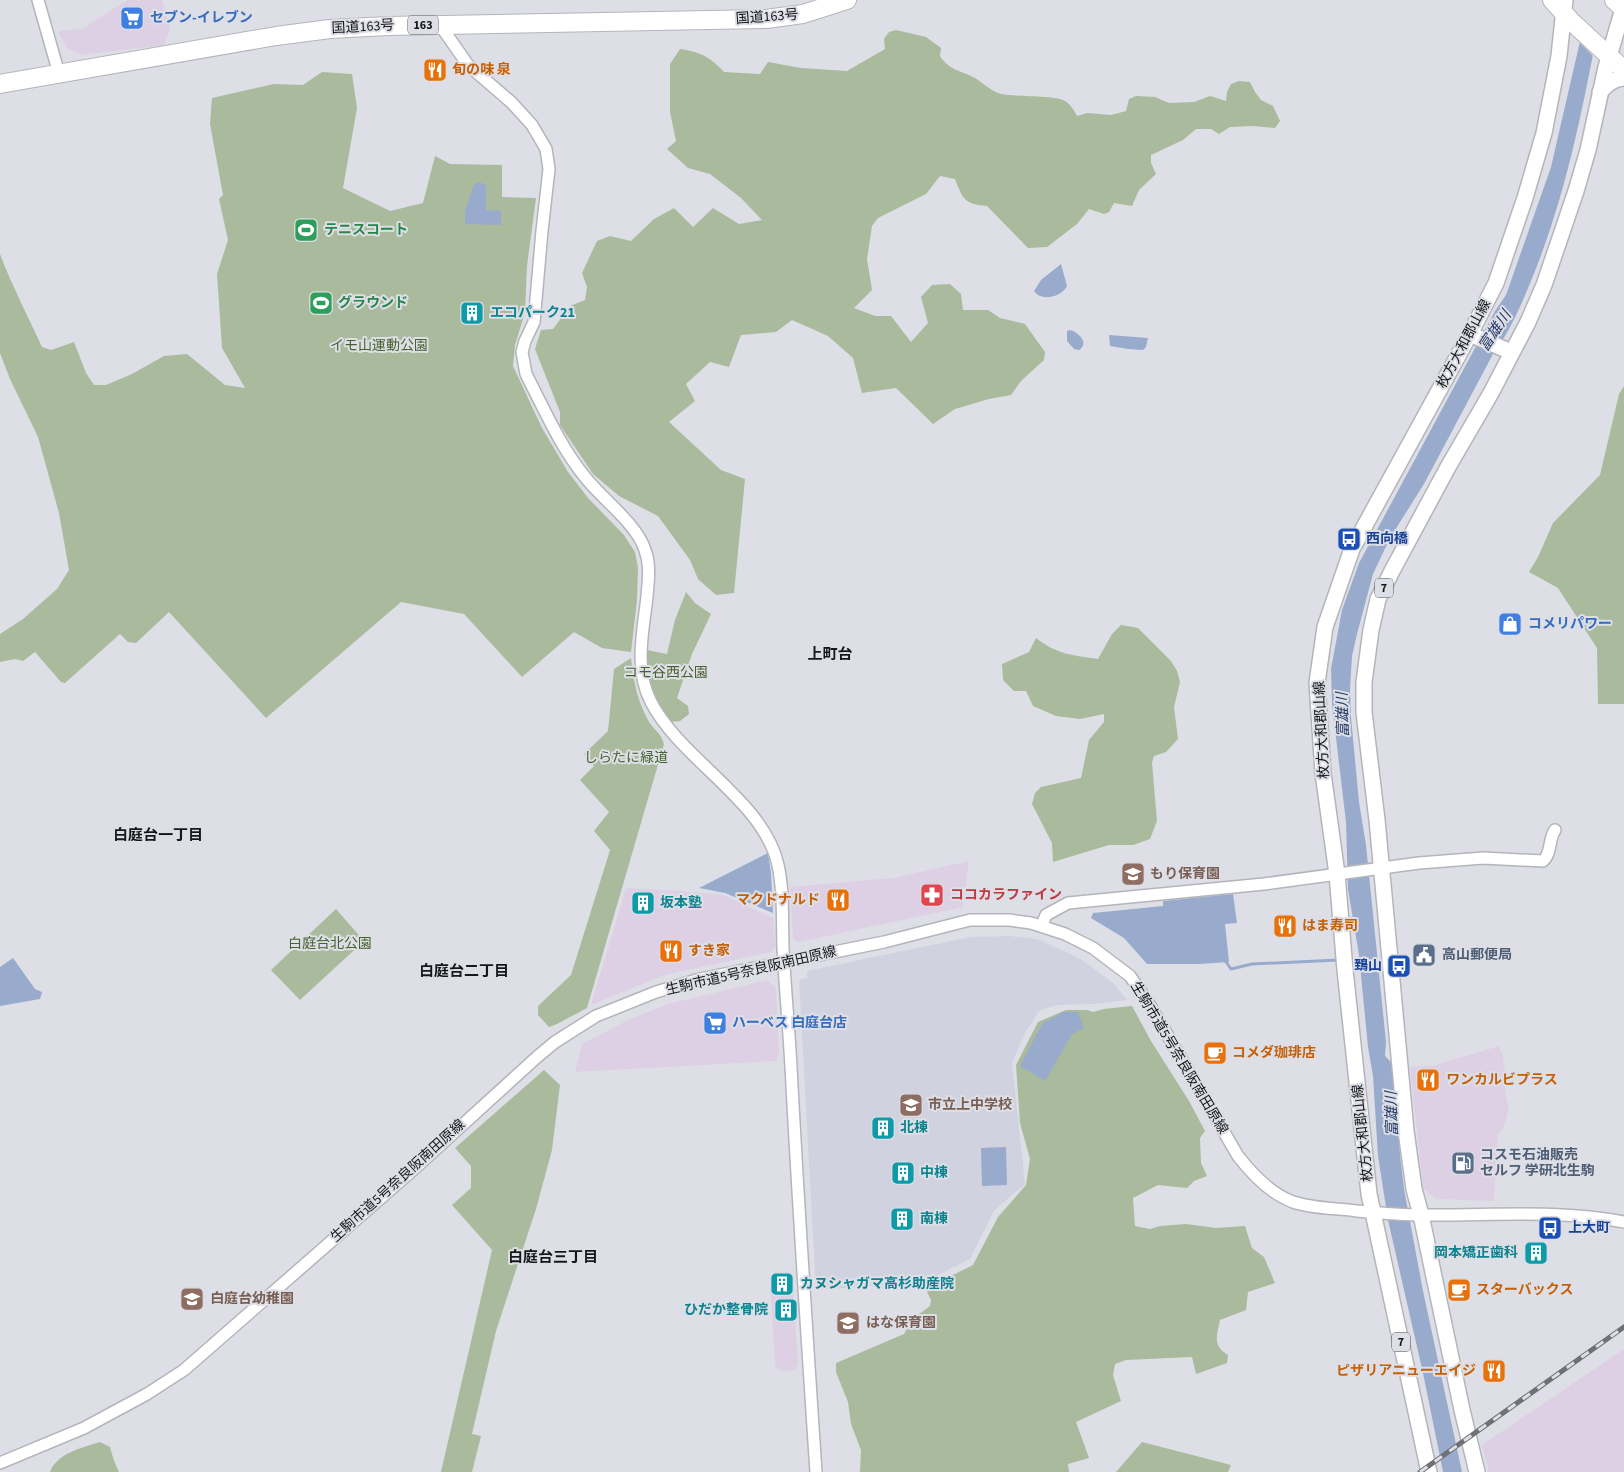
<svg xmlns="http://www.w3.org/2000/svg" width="1624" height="1472" font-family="'Source Sans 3','Noto Sans JP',sans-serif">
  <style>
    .commercial { fill: #ded0e4 }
    .built { fill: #d1d2e0 }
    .green { fill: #a9ba9d }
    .water { fill: #99abcd }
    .pier { fill: #dedfe6 }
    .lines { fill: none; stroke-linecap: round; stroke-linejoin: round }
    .stream { stroke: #99abcd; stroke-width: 3 }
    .minor-casing { stroke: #b4b5bb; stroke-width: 14 }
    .major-casing { stroke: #b4b5bb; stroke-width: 18 }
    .highway-casing { stroke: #b4b5bb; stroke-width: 20 }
    .minor { stroke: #fff; stroke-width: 11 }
    .major { stroke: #fff; stroke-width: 15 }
    .highway { stroke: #fff; stroke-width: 18 }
    .rail-casing { stroke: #707175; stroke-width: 5 }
    .rail { stroke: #dedfe6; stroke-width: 3; stroke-dasharray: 9; stroke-linecap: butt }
    .labels { text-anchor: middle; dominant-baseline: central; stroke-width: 4; stroke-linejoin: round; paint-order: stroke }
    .shield { fill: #dedfe6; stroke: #525356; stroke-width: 1 }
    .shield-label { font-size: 12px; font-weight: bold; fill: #161719 }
    .street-label { font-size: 14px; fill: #161719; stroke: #dedfe6 }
    .shop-label { font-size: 14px; font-weight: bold; fill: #366cbe; stroke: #dedfe6; text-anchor: start }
    .food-label { font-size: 14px; font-weight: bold; fill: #c56008; stroke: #dedfe6; text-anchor: start }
    .leisure-label { font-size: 14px; font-weight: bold; fill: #27864d; stroke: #dedfe6; text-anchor: start }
    .culture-label { font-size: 14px; font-weight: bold; fill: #0d838f; stroke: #dedfe6; text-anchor: start }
    .park-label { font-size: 14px; fill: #46622e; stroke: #dedfe6 }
    .transit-label { font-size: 14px; font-weight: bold; fill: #164399; stroke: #dedfe6; text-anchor: start }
    .education-label { font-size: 14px; font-weight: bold; fill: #785e54; stroke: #dedfe6; text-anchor: start }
    .health-label { font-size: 14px; font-weight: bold; fill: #be3a42; stroke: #dedfe6; text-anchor: start }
    .service-label { font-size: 14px; font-weight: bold; fill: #4e5e75; stroke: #dedfe6; text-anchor: start }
    .water-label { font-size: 15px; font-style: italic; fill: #233a67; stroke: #dedfe6 }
    .neighbourhood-label { font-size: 15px; font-weight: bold; fill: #161719; stroke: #dedfe6 }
  </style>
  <rect width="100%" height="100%" fill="#dedfe6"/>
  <path class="commercial" d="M127,0H162L170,27L165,45L81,55L67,48L58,31L82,29Z
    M969,861L963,907L799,942L793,939L790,887L893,878Z
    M626,888L682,891L723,895L773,918L776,947L771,952L665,975L591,1005Z
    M767,980L776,988L779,1053L776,1061L575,1072L582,1044L630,1019L668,1004Z
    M1499,1046L1503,1057L1506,1080L1505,1091L1509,1109L1503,1129L1498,1134L1494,1201L1436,1199L1423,1188L1410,1067L1436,1065Z
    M792,1276L798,1361L796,1370L781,1371L775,1366L770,1277Z
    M1624,1349V1472H1489L1482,1445Z"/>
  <path class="built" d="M1010,936L1037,939L1081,959L1113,983L1127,1000L1095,1004L1058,1005L1040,1010L1025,1033L1012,1063L1025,1184L994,1211L970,1259L924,1282L816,1290L799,981L801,979L807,978V971L970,937Z"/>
  <path class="green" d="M896,30L926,37L941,48L940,56C950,71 960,70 975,78C983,83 991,91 1001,94C1015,97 1056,95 1065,101C1071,105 1074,110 1077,116L1087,113L1111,115L1126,111L1129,99L1136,96L1155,97L1169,103L1194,102L1210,96L1226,101L1227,92L1231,84L1239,81L1250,82L1255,92L1261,100L1273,106L1280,121L1275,128L1253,126L1230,127L1219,134L1211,129H1196L1183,140L1151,155V163L1156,174L1139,190L1132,206L1114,203L1109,212L1104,214L1089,209L1077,224L1047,247L1028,248L987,206C965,204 963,200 955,179L940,176L926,194L878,218L872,226L867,259L872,290L854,308L875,316H891L911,342L928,323L921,297L932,285L950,284L961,294L963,310H988L1000,318L1025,324L1045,352L1044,360L1021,381L1011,395L989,399L955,409L933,424L896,388L862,393L853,358L828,336L792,320L776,332L741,335L729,367L710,362L686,384L695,401L669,422L721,470L745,479L734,593L716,595L698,579L690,560L658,516L619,496L593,474L560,425V412L535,349L541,330L553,329L570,306L585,300L587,287L582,273L597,241L610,236L631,241L654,219L674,208L693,227L713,208L739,224L762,220L741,198L710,174L688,168L667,149L676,141L670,112V64L680,49C701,52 710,57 724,72L760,74L768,62L801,68L847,71L885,49L884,39L889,32Z
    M322,72L352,74L357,108L343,188L390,211L423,203L435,156L450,164L502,165V197L536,198L527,266L525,312L515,345L513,366L542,428L568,472L588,498L624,535L635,552L638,568L637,600L631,652L602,648L574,632L522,677L464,614L401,602L266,718L169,612L136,643L128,642L120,634L65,683L61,682L35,652L23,661L15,659L0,662V634L23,619L57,589L69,570L59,513L38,437L10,379L0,353V254C12,286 28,316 42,347L51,350L74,342L86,373L94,385H106L132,374L164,356L187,354L225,385L245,388L222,348L217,274L228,240L219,199L223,195L210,124L212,98L274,84L303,85Z
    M1624,386V704H1598L1597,648L1558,588L1529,572L1538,557L1553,523L1600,475L1619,394Z
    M686,592L695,603L711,614L692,654L677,698L688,706L689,714L680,721L670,722C650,694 647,684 647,650L667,654L675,620Z
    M1121,625L1138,628L1171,661L1177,671L1180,682L1174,707L1178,739L1166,752L1154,756L1152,763L1157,821L1150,839L1133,845H1109L1053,862L1052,843L1032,804L1035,793L1041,787L1081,778L1089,740L1104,722V714L1080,719L1056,716L1033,706L1026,691H1014L1003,680L1002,664L1029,652L1036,638C1058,655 1072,655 1098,659L1112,634Z
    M631,658C634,683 637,700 649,722C655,731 661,733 664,744L587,1008L557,1024L549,1027L538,1015V1006L571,975L610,850L594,831L609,812L580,780L594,766L584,754L608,731L614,669Z
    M336,909L364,941L300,1000L271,970Z
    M1132,1006L1151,1041L1189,1101L1205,1131L1200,1138L1201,1163L1207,1176L1194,1181L1187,1188L1158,1185L1133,1198L1135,1226L1150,1229L1160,1226L1186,1224L1216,1228L1245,1226L1252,1248L1264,1257L1275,1283L1248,1292L1246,1310L1220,1320C1217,1335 1212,1346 1228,1355L1227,1363L1196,1374L1192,1357L1126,1360L1115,1364L1113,1375L1121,1401L1076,1422L1089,1458L1068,1464L1069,1472H860L861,1450L851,1424L848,1402L836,1372V1363L904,1334L911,1320L930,1306L931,1300L927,1292L933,1285L973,1265L998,1217L1026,1185L1030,1159L1020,1123L1016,1065L1038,1022L1066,1010H1087L1093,1012L1104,1009Z
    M544,1070L560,1085L552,1150L536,1209L496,1331L472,1434L481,1436L472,1472H441L492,1250L452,1205L471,1188V1166L455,1148Z
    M100,1442L110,1447L114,1461L119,1472H50C57,1453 82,1448 100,1442Z
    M1142,1442L1231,1465L1228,1472H1116Z"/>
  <path class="water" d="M1600,18C1583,107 1567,192 1533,276C1522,303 1511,330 1493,354L1424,484L1390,538L1373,574L1357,634L1352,656L1350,690L1351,717L1359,802L1366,845L1386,1042L1385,1056L1394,1065L1400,1155L1404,1189L1423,1291L1462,1472H1443L1423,1373L1388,1220L1378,1156L1373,1076L1368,1047L1359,955L1348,889L1346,822L1332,704L1331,669L1342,610L1359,563L1495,311L1506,295L1551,167L1581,37Z
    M477,183H482L486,186V210L501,211V225L465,224V210L474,185Z
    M1061,264L1067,286C1062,297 1041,302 1034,291L1041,280Z
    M1070,330C1078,332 1090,343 1079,350L1074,349L1067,341V331Z
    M1109,335L1148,338L1146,347L1143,350L1128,349L1110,346Z
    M768,853L771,873L773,913L725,893L699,888Z
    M1233,894L1237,923L1225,924L1229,962L1199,964H1147L1124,938L1091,918L1093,913L1163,906V901Z
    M13,958L35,989L42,992L40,999L0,1006V967Z
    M1063,1012H1078L1084,1028L1072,1034L1045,1081L1020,1066L1042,1024Z
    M1006,1147L1007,1185L982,1186L981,1148Z"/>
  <path class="pier" d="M1582,0H1605L1595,58L1578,41Z"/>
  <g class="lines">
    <path class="stream" d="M1348,960L1361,959
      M1226,962L1231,969L1252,964L1339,960"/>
    <g class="minor-casing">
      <path id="minor" d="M38,0L59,74
        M440,25L468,65L511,102L532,125L546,149L549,169L542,231L534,322L525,341L522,352L526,374C544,409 560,446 585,477C602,499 637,524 645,550C651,566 648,581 647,597C643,631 634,670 651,702C681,760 764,801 778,865C784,892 782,921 783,948C785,988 789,1028 791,1067C798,1202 807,1337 816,1472
        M1042,925L1046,915L1068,903L1264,884L1419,863L1483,858L1543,861C1552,853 1548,840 1555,830
        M0,1463L84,1428L147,1394L184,1370L414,1169L537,1057L555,1042L596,1016L656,992L700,979L884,942L970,920H1009L1031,923L1065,934L1093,948L1130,976L1151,1007L1238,1156C1252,1174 1271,1194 1293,1202C1314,1209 1336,1208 1357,1211C1379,1213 1401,1215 1422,1215C1489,1216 1557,1209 1624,1222"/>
    </g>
    <g class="major-casing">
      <path id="major" d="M1600,92C1607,84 1613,79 1624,78
        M1470,334L1511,352
        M1429,1472L1369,1194L1345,970L1337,874L1323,773L1317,683L1325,627L1352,549L1470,334L1496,283L1525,198L1544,133L1559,56L1565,0
        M1477,1472L1462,1410L1421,1215L1414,1189L1406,1131L1377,820L1364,712V682L1371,630L1378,599L1392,571L1448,467L1491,393L1528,322L1544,285L1576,191L1588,150L1606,67L1624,5"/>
    </g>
    <g class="highway-casing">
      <path id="highway" d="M1552,0L1571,21L1624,70
        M1614,0L1624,9
        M0,84L276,36L330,29L388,26L766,19L803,14L847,0"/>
    </g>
    <use href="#minor" class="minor"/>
    <use href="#major" class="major"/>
    <use href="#highway" class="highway"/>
    <g class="rail-casing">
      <path id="rail" d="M1420,1472L1624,1327"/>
    </g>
    <use href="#rail" class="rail"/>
  </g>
  <defs>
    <g id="supermarket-square" transform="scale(1.25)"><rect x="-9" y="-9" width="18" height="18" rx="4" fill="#3f7fe0" stroke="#dedfe6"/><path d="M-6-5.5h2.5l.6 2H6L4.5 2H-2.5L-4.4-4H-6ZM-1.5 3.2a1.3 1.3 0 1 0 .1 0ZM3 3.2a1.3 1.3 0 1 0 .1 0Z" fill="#fff"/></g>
    <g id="restaurant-square" transform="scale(1.25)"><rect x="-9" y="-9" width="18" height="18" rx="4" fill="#e8710a" stroke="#dedfe6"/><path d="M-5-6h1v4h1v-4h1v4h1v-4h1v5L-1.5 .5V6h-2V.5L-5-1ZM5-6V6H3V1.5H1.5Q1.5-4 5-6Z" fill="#fff"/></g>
    <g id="stadium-square" transform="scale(1.25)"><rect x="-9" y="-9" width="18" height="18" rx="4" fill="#2e9e5b" stroke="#dedfe6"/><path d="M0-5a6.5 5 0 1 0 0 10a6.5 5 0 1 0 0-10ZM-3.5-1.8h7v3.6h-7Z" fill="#fff"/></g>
    <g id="building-square" transform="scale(1.25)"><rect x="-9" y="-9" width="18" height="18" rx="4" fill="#0f9aa8" stroke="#dedfe6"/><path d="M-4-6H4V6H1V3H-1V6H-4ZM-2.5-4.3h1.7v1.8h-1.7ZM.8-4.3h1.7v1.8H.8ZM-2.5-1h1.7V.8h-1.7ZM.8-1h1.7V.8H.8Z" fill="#fff"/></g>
    <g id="bus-square" transform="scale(1.25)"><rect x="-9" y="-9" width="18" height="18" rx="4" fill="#1a4fb4" stroke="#dedfe6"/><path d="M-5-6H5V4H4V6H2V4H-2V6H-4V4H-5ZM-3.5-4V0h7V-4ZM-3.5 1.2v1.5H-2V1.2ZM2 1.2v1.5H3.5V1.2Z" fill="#fff"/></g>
    <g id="shop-square" transform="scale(1.25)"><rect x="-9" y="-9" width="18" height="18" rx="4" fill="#3f7fe0" stroke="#dedfe6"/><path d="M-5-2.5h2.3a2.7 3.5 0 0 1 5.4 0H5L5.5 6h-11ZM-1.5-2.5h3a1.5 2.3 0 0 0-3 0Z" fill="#fff"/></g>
    <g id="school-square" transform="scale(1.25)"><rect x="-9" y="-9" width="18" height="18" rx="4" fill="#8d6e63" stroke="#dedfe6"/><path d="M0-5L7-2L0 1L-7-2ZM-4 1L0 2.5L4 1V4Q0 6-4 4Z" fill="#fff"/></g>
    <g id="pharmacy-square" transform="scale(1.25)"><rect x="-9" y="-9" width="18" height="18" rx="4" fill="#e0444e" stroke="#dedfe6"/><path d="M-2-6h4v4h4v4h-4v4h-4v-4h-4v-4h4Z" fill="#fff"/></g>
    <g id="civic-square" transform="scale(1.25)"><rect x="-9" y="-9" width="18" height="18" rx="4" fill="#5c6f8a" stroke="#dedfe6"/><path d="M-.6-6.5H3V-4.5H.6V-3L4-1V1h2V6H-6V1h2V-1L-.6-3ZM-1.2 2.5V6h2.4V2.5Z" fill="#fff"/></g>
    <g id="cafe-square" transform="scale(1.25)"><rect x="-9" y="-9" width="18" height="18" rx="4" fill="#e8710a" stroke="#dedfe6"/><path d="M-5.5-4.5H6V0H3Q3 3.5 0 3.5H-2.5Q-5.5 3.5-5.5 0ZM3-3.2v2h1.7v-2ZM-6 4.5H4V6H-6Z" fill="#fff"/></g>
    <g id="fuel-square" transform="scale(1.25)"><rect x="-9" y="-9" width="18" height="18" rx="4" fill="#5c6f8a" stroke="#dedfe6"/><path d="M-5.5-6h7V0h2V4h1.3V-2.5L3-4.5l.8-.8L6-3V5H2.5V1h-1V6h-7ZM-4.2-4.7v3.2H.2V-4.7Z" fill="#fff"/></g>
  </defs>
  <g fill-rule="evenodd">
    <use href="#supermarket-square" x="132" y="18"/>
    <use href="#restaurant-square" x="435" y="70"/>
    <use href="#stadium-square" x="306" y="230"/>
    <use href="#stadium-square" x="321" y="303"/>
    <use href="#building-square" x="472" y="313"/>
    <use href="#bus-square" x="1349" y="539"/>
    <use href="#shop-square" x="1510" y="624"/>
    <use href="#school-square" x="1133" y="874"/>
    <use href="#pharmacy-square" x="932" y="895"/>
    <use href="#restaurant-square" x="838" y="900"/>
    <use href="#building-square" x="643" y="903"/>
    <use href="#restaurant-square" x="1285" y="926"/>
    <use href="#restaurant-square" x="671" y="951"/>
    <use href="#civic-square" x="1424" y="955"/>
    <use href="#bus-square" x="1399" y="966"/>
    <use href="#supermarket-square" x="715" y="1023"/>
    <use href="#cafe-square" x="1215" y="1053"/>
    <use href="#restaurant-square" x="1428" y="1080"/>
    <use href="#school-square" x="911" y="1105"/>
    <use href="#building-square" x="883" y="1128"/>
    <use href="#fuel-square" x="1463" y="1163"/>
    <use href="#building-square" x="903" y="1173"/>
    <use href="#building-square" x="902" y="1219"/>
    <use href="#bus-square" x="1550" y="1228"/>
    <use href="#building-square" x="1536" y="1253"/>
    <use href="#building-square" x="782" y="1284"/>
    <use href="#cafe-square" x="1459" y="1290"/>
    <use href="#school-square" x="192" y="1299"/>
    <use href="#building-square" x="786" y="1310"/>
    <use href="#school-square" x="848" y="1323"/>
    <use href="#restaurant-square" x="1494" y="1371"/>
  </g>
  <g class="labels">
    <g class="shield">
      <rect x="408" y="15.5" width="30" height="19" rx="4"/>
      <rect x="1375" y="578.5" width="18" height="19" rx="4"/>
      <rect x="1392" y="1332.5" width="18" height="19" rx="4"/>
    </g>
    <g class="shield-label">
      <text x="423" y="25">163</text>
      <text x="1384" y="588">7</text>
      <text x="1401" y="1342">7</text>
    </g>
    <g class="street-label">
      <text transform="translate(767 17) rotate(-4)">国道163号</text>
      <text transform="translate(363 27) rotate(-3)">国道163号</text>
      <text transform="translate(1464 344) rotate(-62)">枚方大和郡山線</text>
      <text transform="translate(1322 730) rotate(-93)">枚方大和郡山線</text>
      <text transform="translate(751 971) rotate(-13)">生駒市道5号奈良阪南田原線</text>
      <text transform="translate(1179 1058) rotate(59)">生駒市道5号奈良阪南田原線</text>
      <text transform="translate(1363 1133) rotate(-96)">枚方大和郡山線</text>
      <text transform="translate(398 1181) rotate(-42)">生駒市道5号奈良阪南田原線</text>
    </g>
    <g class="shop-label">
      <text x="150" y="18">セブン-イレブン</text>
      <text x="1528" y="624">コメリパワー</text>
      <text x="732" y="1023">ハーベス 白庭台店</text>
    </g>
    <g class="food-label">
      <text x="452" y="70">旬の味 泉</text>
      <text x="820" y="900" text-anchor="end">マクドナルド</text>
      <text x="1302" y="926">はま寿司</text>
      <text x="688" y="951">すき家</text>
      <text x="1232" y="1053">コメダ珈琲店</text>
      <text x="1446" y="1080">ワンカルビプラス</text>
      <text x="1476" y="1290">スターバックス</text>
      <text x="1476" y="1371" text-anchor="end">ピザリアニューエイジ</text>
    </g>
    <g class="leisure-label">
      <text x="324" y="230">テニスコート</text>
      <text x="338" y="303">グラウンド</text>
    </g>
    <g class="culture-label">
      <text x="490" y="313">エコパーク21</text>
      <text x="660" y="903">坂本塾</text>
      <text x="900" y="1128">北棟</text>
      <text x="920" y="1173">中棟</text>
      <text x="920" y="1219">南棟</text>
      <text x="1518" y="1253" text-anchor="end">岡本矯正歯科</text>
      <text x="800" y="1284">カヌシャガマ高杉助産院</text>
      <text x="768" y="1310" text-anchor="end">ひだか整骨院</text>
    </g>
    <g class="park-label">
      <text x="379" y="346">イモ山運動公園</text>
      <text x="666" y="673">コモ谷西公園</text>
      <text x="626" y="758">しらたに緑道</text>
      <text x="330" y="944">白庭台北公園</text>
    </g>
    <g class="transit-label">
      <text x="1366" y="539">西向橋</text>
      <text x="1382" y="966" text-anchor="end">鵄山</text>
      <text x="1568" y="1228">上大町</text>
    </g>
    <g class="education-label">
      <text x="1150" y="874">もり保育園</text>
      <text x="928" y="1105">市立上中学校</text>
      <text x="210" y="1299">白庭台幼稚園</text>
      <text x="866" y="1323">はな保育園</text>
    </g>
    <g class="health-label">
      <text x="950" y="895">ココカラファイン</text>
    </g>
    <g class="service-label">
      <text x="1442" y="955">高山郵便局</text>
      <text x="1480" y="1155">コスモ石油販売<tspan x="1480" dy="16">セルフ 学研北生駒</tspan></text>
    </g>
    <g class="water-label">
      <text transform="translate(1495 331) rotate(-56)">富雄川</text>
      <text transform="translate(1343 715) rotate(-92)">富雄川</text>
      <text transform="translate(1392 1114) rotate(-92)">富雄川</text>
    </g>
    <g class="neighbourhood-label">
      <text x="830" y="654">上町台</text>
      <text x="158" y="835">白庭台一丁目</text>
      <text x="464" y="971">白庭台二丁目</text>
      <text x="553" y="1257">白庭台三丁目</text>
    </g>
  </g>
</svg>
